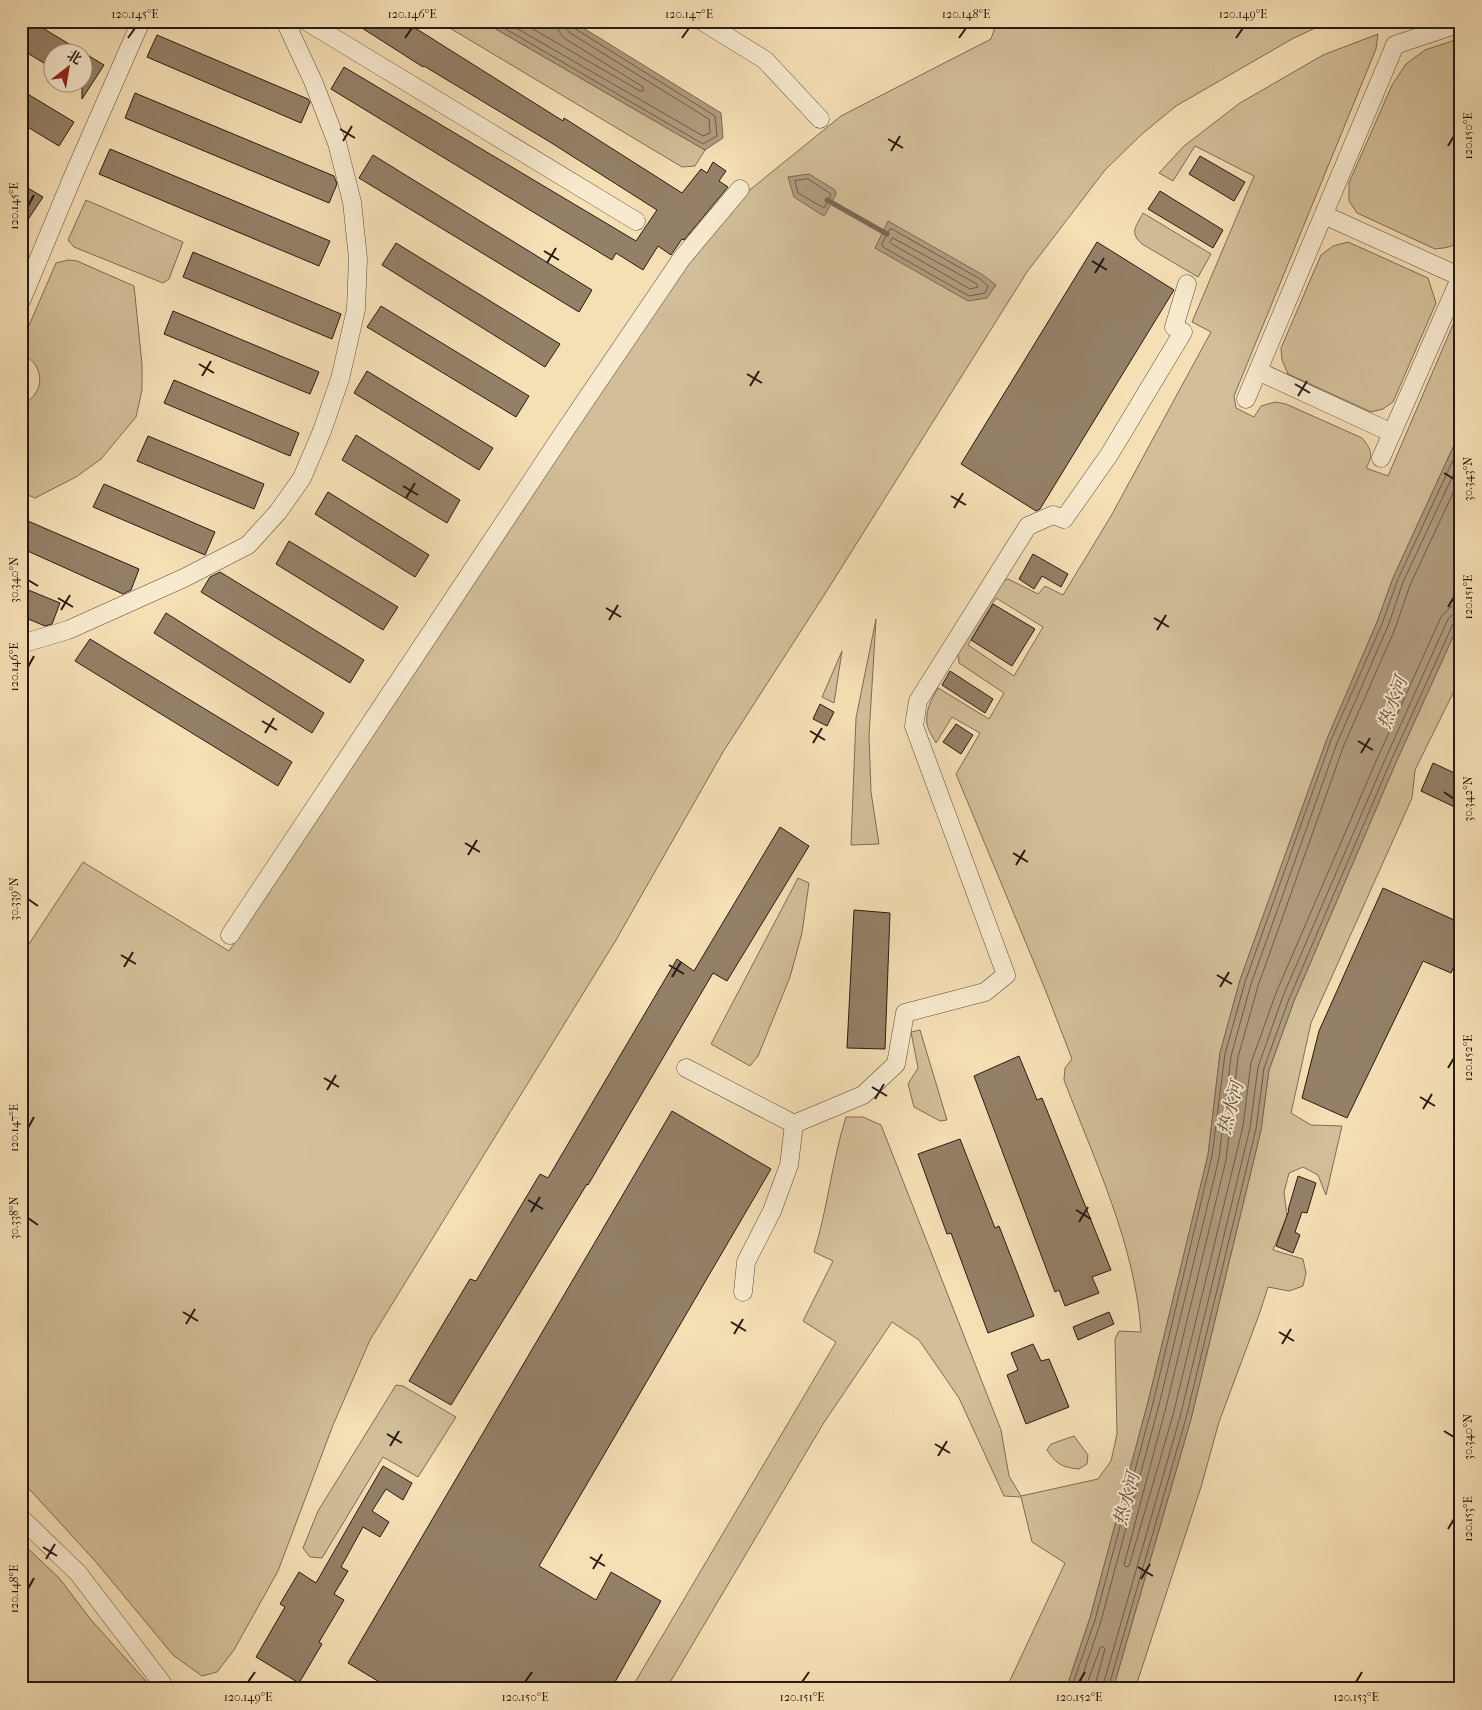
<svg xmlns="http://www.w3.org/2000/svg" width="1482" height="1710" font-family="'IM FELL French Canon','Noto Serif SC',serif">
  <style>
    .green { fill: #d2be99; stroke: #7e6c56; fill-rule: evenodd }
    .water { fill: #b09c7e; stroke: #7a6853 }
    .lines { fill: none; stroke-linecap: round; stroke-linejoin: round }
    .shore { stroke: #6d5b48; stroke-width: 1 }
    .stream { stroke: #7a6853; stroke-width: 5 }
    .building { fill: #948067; stroke: #2a1a13 }
    .minor-casing { stroke: #5d4b3c; stroke-width: 19 }
    .minor { stroke: #f8eacf; stroke-width: 18 }
    .ticks { fill: none; stroke: #2a1a13; stroke-width: 2 }
    .labels { text-anchor: middle; dominant-baseline: central; stroke-width: 4; stroke-linejoin: round; paint-order: stroke }
    .water-label { font-size: 18px; font-style: italic; fill: #604e3e; stroke: #f8eacf }
    .neatline { fill: none; stroke: #2a1a13; stroke-width: 2 }
    .ticks-label { font-size: 12px; text-anchor: middle; fill: #2a1a13 }
  </style>
  <rect width="100%" height="100%" fill="#f5dfb5"/>
  <filter id="stains"><feTurbulence type="fractalNoise" baseFrequency=".004" numOctaves="4"/><feColorMatrix values="0 0 0 0 .2 0 0 0 0 .09 0 0 0 0 .02 0 0 0 .5 -.17"/></filter>
  <radialGradient id="worn" r=".72"><stop offset=".6" stop-color="#630" stop-opacity="0"/><stop offset="1" stop-color="#630" stop-opacity=".3"/></radialGradient>
  <path class="green" d="M438,21H482L705,150L695,166L682,167Z
    M997,21H1330L1292,39L1176,106L1142,134L1105,170L1027,272L828,589L723,752L616,940L370,1340L333,1425L278,1571L234,1650L217,1672L202,1676L173,1655L96,1562L31,1491L21,1483V956L83,862L229,951L675,280L746,193L841,116L991,39Z
    M1378,34L1376,49L1234,396L1236,408L1254,417L1261,406L1275,402L1286,404L1362,438C1371,449 1374,455 1366,468L1388,476L1461,306V430L1393,578L1377,622L1327,739L1240,980L1220,1053L1208,1155L1148,1402L1090,1618L1066,1689H1006L1065,1563L1032,1542L1021,1497L1004,1496L959,1398L919,1340L892,1322L823,1424L666,1689H631L836,1342L803,1321L833,1261L814,1252C828,1207 832,1161 846,1117H863L881,1125L1001,1430L1009,1476L1021,1496L1098,1479L1111,1461L1117,1434L1115,1339L1119,1331L1141,1332C1135,1244 1095,1162 1064,1080L1065,1068L1072,1059L1045,989L956,774L980,733L952,717L936,743C933,737 928,730 927,724C925,711 932,698 938,688L989,719L1004,693L959,663L958,654L1001,582L1008,579L1038,594L1045,586L1063,595L1111,516L1211,332L1192,322L1254,176L1195,146L1173,181L1159,173L1184,146L1240,103L1323,55ZM996,598L1043,627L1014,676L968,645Z
    M1461,38V239C1456,247 1444,248 1435,249L1357,213L1349,201V183L1392,85L1406,64L1425,50Z
    M86,200L183,242L169,279L163,283L74,247L68,240Z
    M1143,213L1211,254L1198,277L1142,244C1129,232 1136,227 1143,213Z
    M1348,242L1428,278L1436,303L1393,402L1383,409L1371,412L1288,374L1282,360L1281,348L1321,255L1333,246Z
    M68,260L77,261L134,286L142,364V390L136,417L101,459L76,477L35,498L21,492V405C37,398 45,382 36,366C33,361 26,356 21,352V344L56,263Z
    M876,619L869,736L871,792L879,844L851,845L856,718Z
    M1461,619V677L1415,770L1412,798L1311,1023L1291,1113L1311,1125L1342,1126L1326,1195L1318,1175L1303,1167L1289,1173L1284,1192L1287,1216L1273,1250L1303,1259L1306,1273L1303,1286L1289,1291L1268,1287L1260,1312L1219,1422L1201,1487L1135,1689H1113L1191,1419L1261,1130L1269,1070L1294,1001L1394,767Z
    M842,651L834,703L822,697Z
    M798,878L809,883L802,933L790,977L758,1056L750,1066L711,1044Z
    M920,1030L947,1120L940,1121L914,1107L908,1084L918,1068L911,1032Z
    M396,1385L403,1386L456,1417L418,1477L383,1457L322,1558L310,1557L303,1548L318,1511Z
    M1074,1436L1088,1455L1087,1464L1079,1469C1062,1467 1057,1465 1047,1450L1051,1444Z
    M21,1542L59,1578L92,1621L153,1689H21Z"/>
  <path class="water" d="M482,21H572L721,113L723,138L705,150Z
    M809,174L835,190L836,194L825,215H822L794,197L788,177Z
    M888,221L983,275L996,285L987,298L968,301L875,248Z
    M1461,430V619L1394,767L1294,1001L1269,1070L1261,1130L1191,1419L1113,1689H1066L1090,1618L1148,1402L1208,1155L1220,1053L1240,980L1327,739L1377,622L1393,578Z"/>
  <g class="lines">
    <path class="shore" d="M492,21L703,144L717,136L715,116L574,28L571,21
      M504,21L703,136L710,133L709,119L570,33L566,28L564,21
      M519,21L640,91H643V87L564,38L558,30L557,21
      M808,179L831,194L824,208L798,193L795,181Z
      M892,229L980,279L988,286L985,293L969,296L883,247L882,244L889,230Z
      M893,238L977,284L978,287L970,289L892,244L890,242Z
      M1461,476L1410,585L1395,629L1344,745L1258,986L1238,1057L1226,1160L1166,1407L1124,1565L1126,1567L1129,1566L1173,1415L1213,1250L1243,1126L1251,1063L1276,993L1377,759L1441,617L1450,607L1461,605
      M1071,1689L1095,1620L1153,1403L1212,1156L1225,1054L1245,982L1331,740L1382,624L1398,579L1461,443
      M1078,1689L1101,1621L1159,1405L1219,1158L1231,1056L1251,984L1337,743L1388,626L1403,582L1461,458
      M1085,1689L1100,1648L1102,1646L1105,1649L1094,1689
      M1102,1689L1180,1417L1250,1128L1258,1067L1283,996L1384,762L1448,619L1453,614L1461,612
      M1108,1689L1186,1418L1256,1129L1264,1068L1289,999L1389,765L1454,622L1457,619H1461"/>
    <path class="stream" d="M827,200L887,234"/>
  </g>
  <path class="building" d="M21,21H31L104,65L82,99V52H52V68L21,49Z
    M351,21H404L563,121L564,118L682,193L701,169L707,173L713,162L726,171L719,181L728,187L684,240L682,239L671,255L658,246L643,270L616,253L612,260L331,89L344,67L636,241L657,210L550,142L424,66L423,67Z
    M157,35L308,99L310,102L301,123L147,57Z
    M21,90L74,122L59,146L21,123Z
    M135,93L334,176L337,184L329,203L125,118Z
    M110,149L330,241L319,266L99,174Z
    M373,155L592,290L579,312L359,178Z
    M1200,156L1245,182L1234,201L1189,174Z
    M21,184L43,197L21,230Z
    M1160,191L1223,230L1213,248L1148,209Z
    M1097,242L1174,290L1040,509L1036,511L961,464Z
    M396,243L560,344L545,367L382,265Z
    M193,252L341,314L332,339L183,277Z
    M381,306L529,396L516,417L367,327Z
    M173,311L319,372L310,394L164,334Z
    M367,371L493,448L479,470L354,393Z
    M174,380L299,433L290,456L164,403Z
    M356,435L460,500L447,523L342,460Z
    M148,436L264,484L254,509L137,461Z
    M104,484L215,532L205,555L93,507Z
    M328,492L429,555L415,577L315,514Z
    M21,518L139,569L131,590L123,594L21,548Z
    M289,541L398,607L383,630L276,564Z
    M1033,554L1068,574L1061,587L1042,576L1034,589L1019,579Z
    M220,572L364,660L350,683L201,592L210,577Z
    M21,587L60,603L52,624L45,626L21,616Z
    M993,604L1035,629L1012,666L971,640Z
    M166,613L324,713L312,733L154,633Z
    M90,639L292,762L278,786L75,661Z
    M950,671L993,699L985,713L942,685Z
    M820,704L834,712L827,726L813,719Z
    M956,724L973,735L961,754L943,742Z
    M1433,763L1461,776V810L1421,791Z
    M780,827L809,846L727,981L713,973L588,1185L587,1184L451,1405L409,1381L470,1279L476,1281L540,1174L548,1178L677,959L694,971Z
    M1383,888L1461,923V951L1451,973L1423,961L1347,1118L1302,1098L1319,1031Z
    M854,910L890,913L885,1049L847,1048Z
    M1019,1056L1037,1100L1042,1098L1111,1270L1092,1277L1099,1293L1065,1306L1059,1290L1055,1292L974,1076Z
    M672,1111L771,1169L539,1566L596,1600L611,1572L661,1601L611,1689H391L348,1663Z
    M960,1139L995,1228L999,1226L1034,1316L988,1333L951,1233L947,1234L918,1154Z
    M1298,1176L1316,1183L1307,1213L1302,1212L1295,1232L1300,1235L1293,1253L1276,1246L1289,1210H1288Z
    M1109,1312L1114,1324L1078,1340L1073,1327Z
    M1033,1344L1041,1361L1049,1359L1069,1407L1026,1424L1007,1375L1018,1370L1011,1353Z
    M383,1466L412,1483L403,1500L386,1489L372,1511L389,1522L380,1537L363,1527L341,1567L348,1571L334,1594L344,1600L319,1642L322,1644L299,1683L256,1657L285,1607L280,1604L299,1572L316,1583Z"/>
  <g class="lines">
    <g class="minor-casing">
      <path id="minor" d="M306,21L636,221
        M702,21L765,60L820,119
        M1324,215L1461,277
        M21,301L74,174L141,21
        M1258,371L1392,433
        M1246,399L1395,45L1461,23
        M1381,458L1461,276
        M21,644L68,630L184,578L248,545L278,512L302,478L322,431L340,379L356,309L358,258L352,202L337,143L313,81L285,21
        M230,935L560,438L682,258L740,189
        M686,1068L794,1124L789,1165L772,1211L746,1262L743,1292
        M794,1124L863,1095L896,1064L905,1013L985,992L1006,975L914,726L918,701L1028,526L1053,515L1064,519L1109,455L1183,332L1174,327L1187,284
        M21,1518L78,1573L162,1683"/>
    </g>
    <use href="#minor" class="minor"/>
  </g>
  <path class="ticks" d="M128,38L135,28M405,38L412,28M682,38L689,28M959,38L966,28M1236,38L1243,28M340,129L355,138M888,139L903,148M343,141L352,126M1448,146L1454,136M891,151L900,136M28,206L34,195M544,251L559,260M1092,261L1107,270M547,263L556,248M1095,273L1104,258M199,364L214,373M747,374L762,383M202,376L211,361M1295,384L1310,393M750,386L759,371M1298,396L1307,381M1444,473L1454,479M403,486L418,495M951,496L966,505M406,498L415,483M954,508L963,493M28,580L38,586M58,598L73,607M1448,607L1454,597M606,608L621,617M61,610L70,595M1154,618L1169,627M609,620L618,605M1157,630L1166,615M28,667L34,656M262,721L277,730M810,731L825,740M265,733L274,718M1358,741L1373,750M813,743L822,728M1361,753L1370,738M1444,792L1454,799M465,843L480,852M1013,853L1028,862M468,855L477,840M1016,865L1025,850M28,899L38,906M121,955L136,964M669,965L684,974M124,967L133,952M1217,975L1232,984M672,977L681,962M1220,987L1229,972M1448,1068L1454,1058M324,1078L339,1087M872,1087L887,1096M327,1090L336,1075M1420,1097L1435,1106M875,1099L884,1084M1423,1109L1432,1094M28,1128L34,1117M528,1200L543,1209M1076,1210L1091,1219M531,1212L540,1197M28,1218L38,1225M1079,1222L1088,1207M183,1312L198,1321M731,1322L746,1331M186,1324L195,1309M1279,1332L1294,1341M734,1334L743,1319M1282,1344L1291,1329M1444,1431L1454,1437M387,1434L402,1443M935,1444L950,1453M390,1446L399,1431M938,1456L947,1441M1448,1529L1454,1519M43,1547L57,1556M590,1557L605,1566M46,1559L55,1544M1138,1567L1153,1576M593,1569L602,1554M1141,1579L1150,1564M28,1589L34,1578M248,1682L255,1672M525,1682L532,1672M802,1682L809,1672M1079,1682L1085,1672M1356,1682L1362,1672"/>
  <g class="labels">
    <g class="water-label">
      <text transform="translate(1393 703) rotate(-70)">热水河</text>
      <text transform="translate(1231 1108) rotate(-75)">热水河</text>
      <text transform="translate(1127 1499) rotate(-75)">热水河</text>
    </g>
  </g>
  <rect width="1482" height="1710" fill="none" stroke="#f5dfb5" stroke-width="55"/>
  <g transform="translate(68 68) rotate(31)"><circle r="24" fill="#f8eacf" stroke="#a69784"/>
  <path d="M0-4L9 19L0 12L-9 19Z" fill="#8f2418"/>
  <text y="-8" font-size="14" font-weight="bold" text-anchor="middle" fill="#2a1a13">北</text>
  </g>
  <rect x="28" y="28" width="1426" height="1654" class="neatline"/>
  <g class="ticks-label">
    <text x="135" y="18">120.145°E</text>
    <text x="412" y="18">120.146°E</text>
    <text x="689" y="18">120.147°E</text>
    <text x="966" y="18">120.148°E</text>
    <text x="1243" y="18">120.149°E</text>
    <text transform="translate(1468 136) rotate(-90)" y="4">120.150°E</text>
    <text transform="translate(14 206) rotate(-90)" y="4">120.145°E</text>
    <text transform="translate(1468 479) rotate(-90)" y="4">30.343°N</text>
    <text transform="translate(14 580) rotate(-90)" y="4">30.340°N</text>
    <text transform="translate(1468 597) rotate(-90)" y="4">120.151°E</text>
    <text transform="translate(14 667) rotate(-90)" y="4">120.146°E</text>
    <text transform="translate(1468 799) rotate(-90)" y="4">30.342°N</text>
    <text transform="translate(14 899) rotate(-90)" y="4">30.339°N</text>
    <text transform="translate(1468 1058) rotate(-90)" y="4">120.152°E</text>
    <text transform="translate(14 1128) rotate(-90)" y="4">120.147°E</text>
    <text transform="translate(14 1218) rotate(-90)" y="4">30.338°N</text>
    <text transform="translate(1468 1437) rotate(-90)" y="4">30.340°N</text>
    <text transform="translate(1468 1519) rotate(-90)" y="4">120.153°E</text>
    <text transform="translate(14 1589) rotate(-90)" y="4">120.148°E</text>
    <text x="248" y="1701">120.149°E</text>
    <text x="525" y="1701">120.150°E</text>
    <text x="802" y="1701">120.151°E</text>
    <text x="1079" y="1701">120.152°E</text>
    <text x="1356" y="1701">120.153°E</text>
  </g>
  <rect width="100%" height="100%" filter="url(#stains)"/>
  <rect width="100%" height="100%" fill="url(#worn)"/>
</svg>
